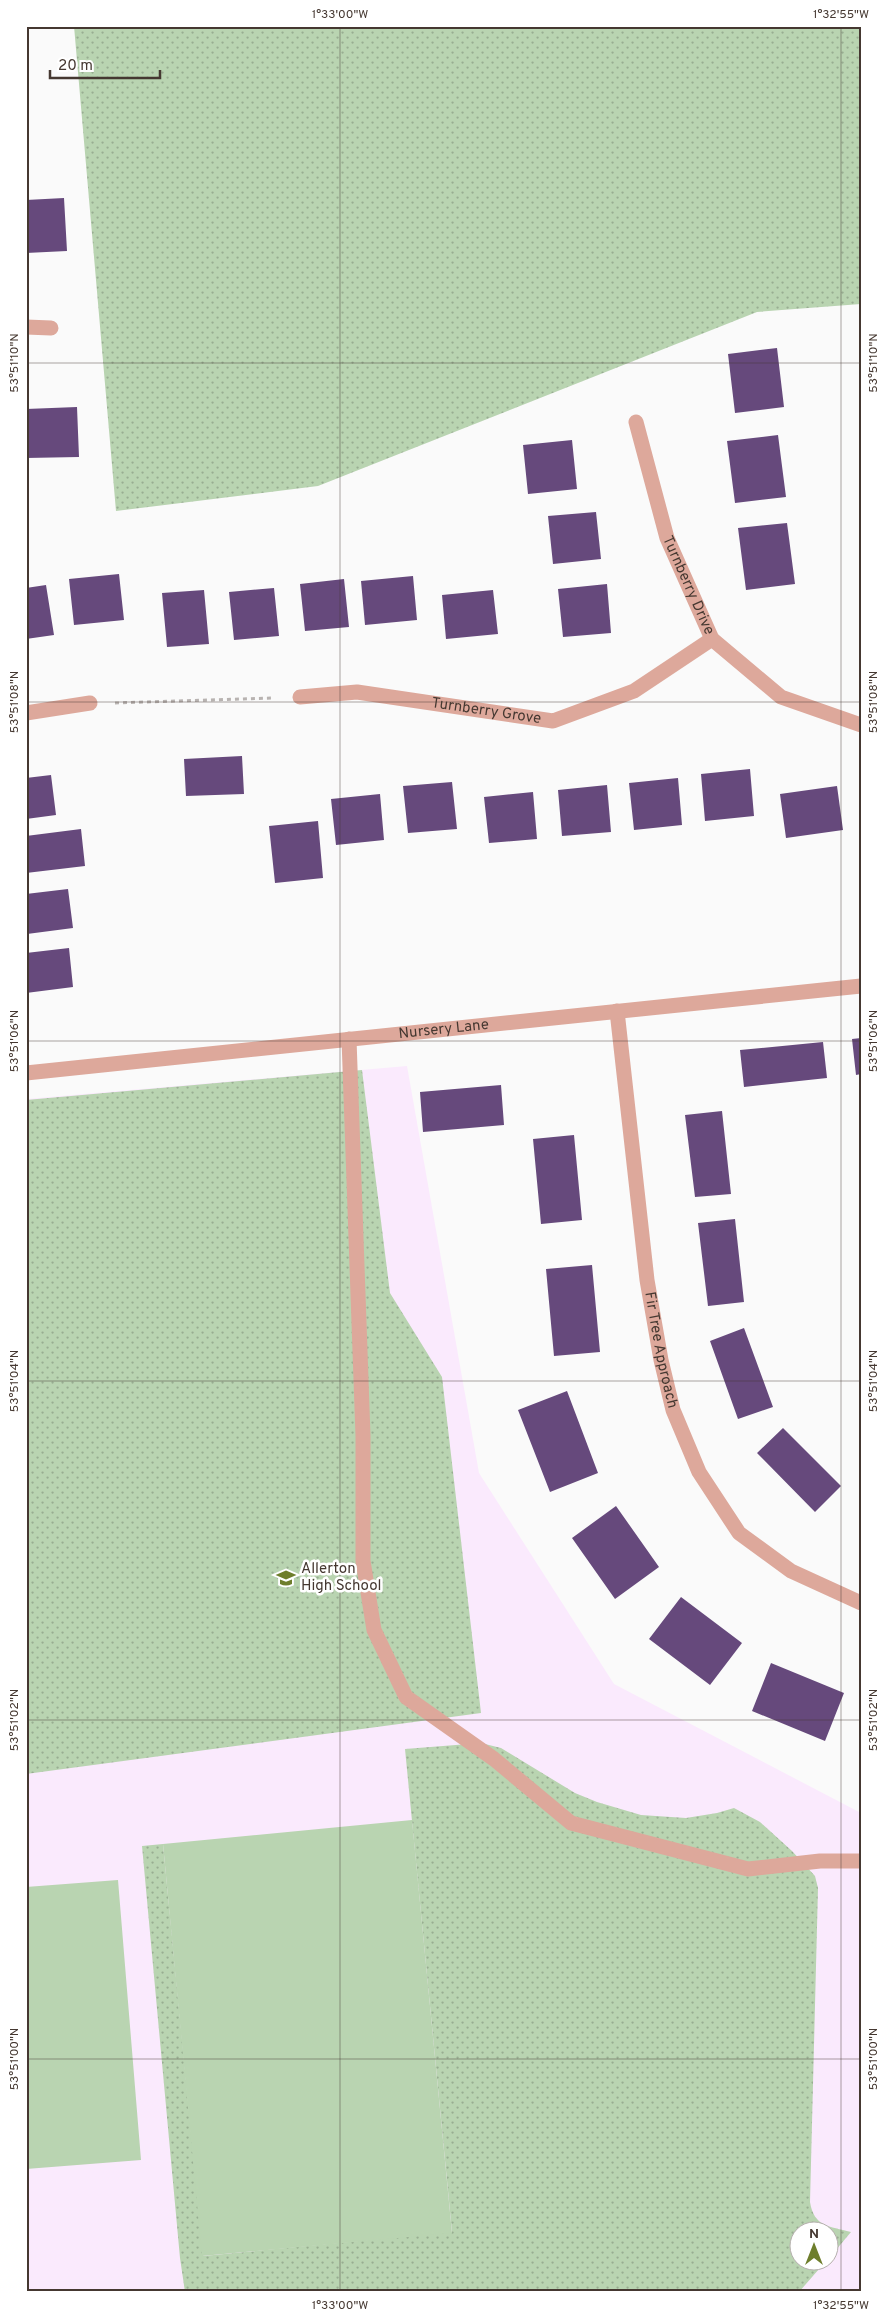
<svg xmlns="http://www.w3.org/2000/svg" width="887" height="2318" font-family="Overpass,sans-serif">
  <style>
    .education { fill: #faeafd; fill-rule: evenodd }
    .grass { fill: url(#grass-dots) }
    .green { fill: #b9d4b1 }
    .building { fill: #66497c }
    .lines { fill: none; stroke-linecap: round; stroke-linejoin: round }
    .path { stroke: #b8b3b1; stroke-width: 3; stroke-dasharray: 4 4; stroke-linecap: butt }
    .minor { stroke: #dda89b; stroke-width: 15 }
    .ticks { fill: none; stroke: #453831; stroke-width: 1; stroke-opacity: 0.45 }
    .labels { text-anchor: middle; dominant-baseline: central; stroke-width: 5; stroke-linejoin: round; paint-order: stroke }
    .street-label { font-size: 15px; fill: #453831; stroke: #fff }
    .poi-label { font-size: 15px; fill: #453831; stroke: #fff; text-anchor: start }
    .neatline { fill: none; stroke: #453831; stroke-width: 2 }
    .ticks-label { font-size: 12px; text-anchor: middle; fill: #453831 }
  </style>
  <defs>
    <pattern id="grass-dots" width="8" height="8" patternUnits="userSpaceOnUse" patternTransform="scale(1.25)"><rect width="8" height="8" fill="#b9d4b1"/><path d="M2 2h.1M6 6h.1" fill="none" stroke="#98ad91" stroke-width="1.8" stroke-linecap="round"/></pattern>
  </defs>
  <rect width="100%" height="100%" fill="#fafafa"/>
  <path class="education" d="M407,1066L479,1473L614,1684L861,1813V2292H26V1099ZM800,2230H830V2260H800Z"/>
  <path class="grass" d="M74,26H861V304L757,312L318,486L116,511Z
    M362,1070L390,1293L442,1377L481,1713L26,1774V1100Z
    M481,1743L501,1748L575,1793L597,1802L641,1815L686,1818L717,1813L734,1808L760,1822L792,1851L815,1876L818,1888L810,2202C814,2227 829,2226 851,2232L830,2257V2230H800V2260L826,2261L799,2292H185L180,2258L142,1846L163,1844L203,2256L452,2232L405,1749Z"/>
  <path class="green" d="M412,1820L452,2233L202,2256L163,1844Z
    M118,1880L141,2160L26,2169V1887Z"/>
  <path class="building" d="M64,198L67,251L26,253V200Z
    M777,348L784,407L735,413L728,354Z
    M77,407L79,457L26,458V409Z
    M778,435L786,497L735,503L727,441Z
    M572,440L577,489L528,494L523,445Z
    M596,512L601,559L553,564L548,516Z
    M787,523L795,584L746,590L738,528Z
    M119,574L124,620L74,625L69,579Z
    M413,576L417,620L365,625L361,581Z
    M344,579L349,627L305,631L300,584Z
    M607,584L611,633L563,637L558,589Z
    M46,585L54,635L26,639V588Z
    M274,588L279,636L234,640L229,592Z
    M204,590L209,644L167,647L162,593Z
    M493,590L498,634L446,639L442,595Z
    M242,756L244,794L186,796L184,759Z
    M750,769L754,816L705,821L701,774Z
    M51,775L56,815L26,819V778Z
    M678,778L682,825L634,830L629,783Z
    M452,782L457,829L408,833L403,786Z
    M607,785L611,832L562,836L558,790Z
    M837,786L843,830L786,838L780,794Z
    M533,792L537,839L489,843L484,797Z
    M380,794L384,840L336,845L331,799Z
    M318,821L323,878L275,883L269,826Z
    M81,829L85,866L26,873V836Z
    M68,889L73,928L27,934L26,894Z
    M69,948L73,987L26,993V953Z
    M861,1038V1074L856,1075L852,1039Z
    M823,1042L827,1078L744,1087L740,1050Z
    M501,1085L504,1125L423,1132L420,1092Z
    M722,1111L731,1194L695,1197L685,1115Z
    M574,1135L582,1220L541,1224L533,1139Z
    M735,1219L744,1302L708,1306L698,1223Z
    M592,1265L600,1352L554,1356L546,1269Z
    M744,1328L773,1407L738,1419L710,1341Z
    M567,1391L598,1473L550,1492L518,1410Z
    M783,1428L841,1486L815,1512L757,1453Z
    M616,1506L659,1567L615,1599L572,1538Z
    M681,1597L742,1643L710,1685L649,1639Z
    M771,1663L844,1693L825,1741L752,1711Z"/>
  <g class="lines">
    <path class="path" d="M115,703L274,698"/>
    <g class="minor">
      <path d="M26,327L51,328"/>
      <path id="s1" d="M636,422L667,538L712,639L781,697L861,725"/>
      <path id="s2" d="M300,697L357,692L553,721L634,691L712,639"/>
      <path d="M26,713L90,703"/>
      <path id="s3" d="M617,1011L647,1280L661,1360L673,1410L699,1472L739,1533L791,1571L861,1603"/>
      <path d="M349,1039L363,1436V1561L374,1630L406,1697L494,1759L571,1823L748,1869L820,1861H861"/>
      <path id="s4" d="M26,1073L861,986"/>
    </g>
  </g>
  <path class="ticks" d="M340,26V2292M841,26V2292M26,363H861M26,702H861M26,1041H861M26,1381H861M26,1720H861M26,2059H861"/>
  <defs>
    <g id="school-bare" transform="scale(1.5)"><path d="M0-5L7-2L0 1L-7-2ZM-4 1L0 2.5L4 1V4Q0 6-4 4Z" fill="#6e7e2c" stroke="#fff" stroke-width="2.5" paint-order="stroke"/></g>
  </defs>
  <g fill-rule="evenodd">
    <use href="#school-bare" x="286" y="1578"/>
  </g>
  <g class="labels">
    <g class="street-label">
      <text stroke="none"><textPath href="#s1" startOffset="172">Turnberry Drive</textPath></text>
      <text stroke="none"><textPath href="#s2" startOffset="188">Turnberry Grove</textPath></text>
      <text stroke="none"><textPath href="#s4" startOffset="420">Nursery Lane</textPath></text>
      <text stroke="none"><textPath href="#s3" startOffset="342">Fir Tree Approach</textPath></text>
    </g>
    <g class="poi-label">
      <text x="301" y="1569">Allerton<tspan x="301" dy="17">High School</tspan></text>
    </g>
  </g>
  <rect width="887" height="2318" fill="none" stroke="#ffffff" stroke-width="55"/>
  <g transform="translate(814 2246)"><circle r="24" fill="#ffffff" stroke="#b5afad"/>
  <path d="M0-4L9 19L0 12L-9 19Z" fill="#6e7e2c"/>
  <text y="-8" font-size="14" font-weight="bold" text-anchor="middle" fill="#453831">N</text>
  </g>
  <path d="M50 70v8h110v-8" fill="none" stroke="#453831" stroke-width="2.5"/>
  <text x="58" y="70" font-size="15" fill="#453831" stroke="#ffffff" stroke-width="4" paint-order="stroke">20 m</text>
  <rect x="28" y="28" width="832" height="2262" class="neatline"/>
  <g class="ticks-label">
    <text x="340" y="18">1°33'00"W</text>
    <text x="841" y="18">1°32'55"W</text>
    <text transform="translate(14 363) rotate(-90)" y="4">53°51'10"N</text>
    <text transform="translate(873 363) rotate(-90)" y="4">53°51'10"N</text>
    <text transform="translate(14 702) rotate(-90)" y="4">53°51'08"N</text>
    <text transform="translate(873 702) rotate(-90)" y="4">53°51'08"N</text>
    <text transform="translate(14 1041) rotate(-90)" y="4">53°51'06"N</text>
    <text transform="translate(873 1041) rotate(-90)" y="4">53°51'06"N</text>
    <text transform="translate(14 1381) rotate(-90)" y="4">53°51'04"N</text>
    <text transform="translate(873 1381) rotate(-90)" y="4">53°51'04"N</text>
    <text transform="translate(14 1720) rotate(-90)" y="4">53°51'02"N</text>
    <text transform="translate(873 1720) rotate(-90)" y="4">53°51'02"N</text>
    <text transform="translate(14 2059) rotate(-90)" y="4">53°51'00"N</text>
    <text transform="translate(873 2059) rotate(-90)" y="4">53°51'00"N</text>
    <text x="340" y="2309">1°33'00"W</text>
    <text x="841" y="2309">1°32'55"W</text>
  </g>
</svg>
